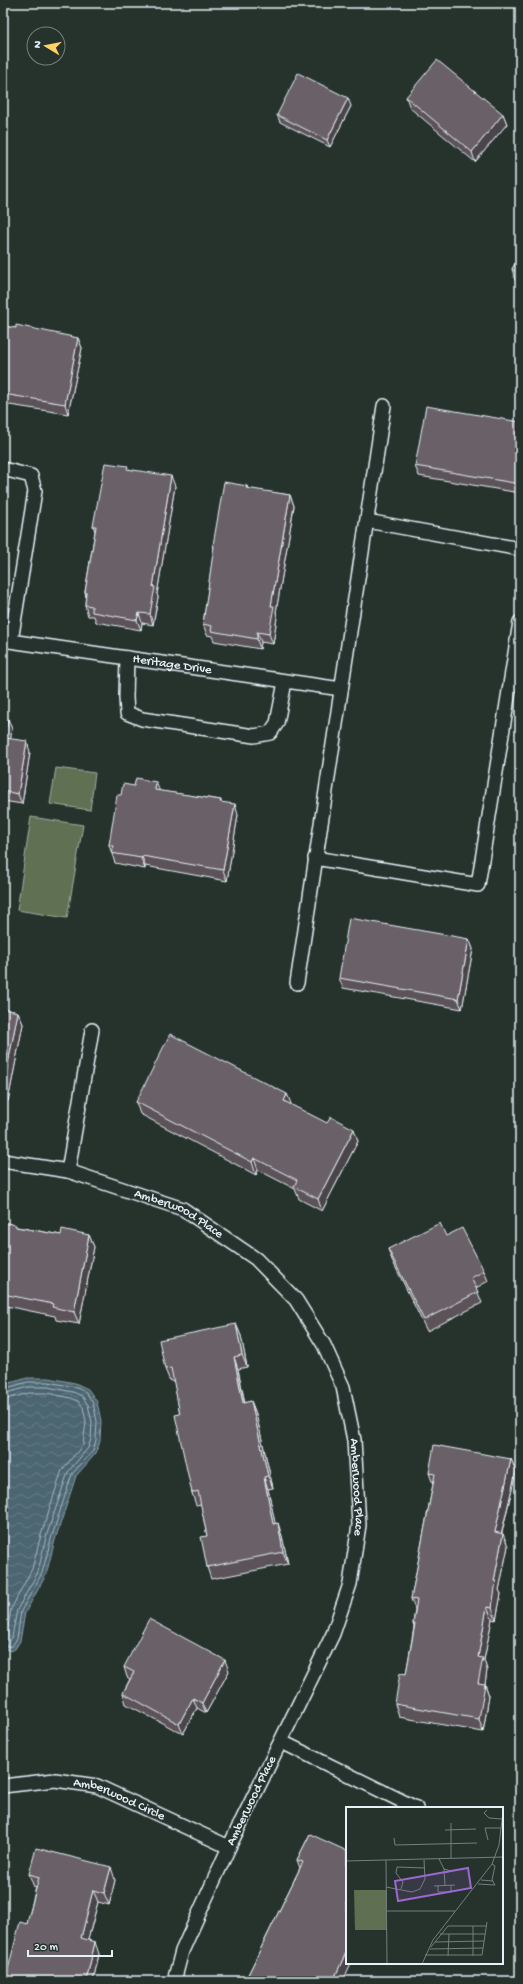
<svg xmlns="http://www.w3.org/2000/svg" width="523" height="1984" font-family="'Gochi Hand',sans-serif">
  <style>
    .park { fill: #5f7052; stroke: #a4b0a5 }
    .water { fill: url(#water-waves); stroke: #8a9da7 }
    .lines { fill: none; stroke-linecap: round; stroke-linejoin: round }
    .shore { stroke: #aab9c2; stroke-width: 1 }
    .lane-casing { stroke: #e8f1f8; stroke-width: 16 }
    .lane { stroke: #26332d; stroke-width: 13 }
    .wall { fill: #5b5359; stroke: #e8f1f8 }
    .shaded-wall { fill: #4a4449; stroke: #e8f1f8 }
    .building { fill: #6a6168; stroke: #e8f1f8 }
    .labels { text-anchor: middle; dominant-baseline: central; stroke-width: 3; stroke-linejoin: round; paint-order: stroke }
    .street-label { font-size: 13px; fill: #e8f1f8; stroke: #26332d }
    .inset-road { fill: none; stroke: #747f7e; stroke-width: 1 }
    .view { fill: #9c67d0; fill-opacity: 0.15; stroke: #9c67d0; stroke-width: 2 }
    .inset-edge { fill: none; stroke: #e8f1f8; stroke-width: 2 }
  </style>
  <defs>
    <pattern id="water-waves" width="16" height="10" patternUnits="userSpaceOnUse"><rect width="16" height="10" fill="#4c6571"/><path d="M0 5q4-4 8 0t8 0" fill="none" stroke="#667c86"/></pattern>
  </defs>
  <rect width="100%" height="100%" fill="#26332d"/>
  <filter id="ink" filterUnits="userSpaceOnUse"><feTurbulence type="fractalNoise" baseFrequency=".025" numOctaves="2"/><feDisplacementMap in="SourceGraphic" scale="8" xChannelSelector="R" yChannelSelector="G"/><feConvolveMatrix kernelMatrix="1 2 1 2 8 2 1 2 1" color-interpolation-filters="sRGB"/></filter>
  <g filter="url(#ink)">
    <path class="park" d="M56,768L95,773L90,810L50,804Z
      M31,817L83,825L67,918L17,910Z"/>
    <path class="water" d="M27,1378H49L75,1383L88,1389L97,1402L101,1421L100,1441L96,1453L76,1476L55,1540L46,1575L25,1613L20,1641L15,1649L11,1651L3,1648V1385Z"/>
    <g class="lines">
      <path class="shore" d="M3,1389L28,1382H49L74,1387L86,1392L93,1403L97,1421L96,1440L93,1451L72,1474L51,1539L42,1573L21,1611L17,1639L11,1647L3,1645
        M3,1394L28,1387H48L73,1392L82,1396L88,1405L92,1422L91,1439L88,1448L68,1472L46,1537L38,1572L17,1610L12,1637L9,1641L3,1640
        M3,1400L29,1393H47L71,1398L78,1401L83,1407L86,1422L83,1445L62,1470L41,1535L32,1569L11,1609L7,1633L3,1634"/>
      <g class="lane-casing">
        <g id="lane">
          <path d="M3,469L31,476L35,491L11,641"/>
          <path d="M367,521L520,549"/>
          <path id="s1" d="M3,640L341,689"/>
          <path d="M127,658L126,697L127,713L142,719L254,736L270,733L277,723L285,682"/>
          <path d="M315,858L478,885L520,622"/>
          <path d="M297,983L384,406"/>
          <path id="s2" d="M3,1161L68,1171L183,1209L256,1259L296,1300L324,1345L343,1387L354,1440L359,1525L350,1584L333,1634L229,1847L182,1951L174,1981"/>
          <path d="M68,1171L92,1030"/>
          <path d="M282,1742L416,1808"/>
          <path id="s3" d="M3,1786L55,1780L97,1786L229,1847"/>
        </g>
      </g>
      <use href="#lane" class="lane"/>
    </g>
    <path class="wall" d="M406,97L503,114L507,124L475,162L410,108Z
      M351,106L330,147L280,122L277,115Z
      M520,255V283L515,280L512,269Z
      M3,326L78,338L82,348L68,414L3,404Z
      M520,422V493L419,476L415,466Z
      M129,469L175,486L157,594L158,597L153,625L142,623L141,630L96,622L94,616H88L85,605L86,596L85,592L95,531L93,526Z
      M247,486L248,489L290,495L294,506L276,612L277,617L273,644L261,642L260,649L214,641L212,636L207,635L203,624L214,549L213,545Z
      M3,718L12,729L10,739L30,752L22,804L3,801Z
      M159,791L221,800V802L238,815L227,881L145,866V869L115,863L109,845L121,795Z
      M469,939L473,949L462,1009L343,988L339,978Z
      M3,1009L18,1012L23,1024L8,1101H3Z
      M287,1094L291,1105L358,1141L322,1211L299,1199L295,1189L258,1170L256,1175L140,1114L136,1102Z
      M3,1222L17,1227L61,1235H89L94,1247L79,1324L56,1320L55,1316L6,1306L4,1315L3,1314Z
      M446,1236L484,1271L488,1281L476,1288L482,1303L427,1331L392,1260L388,1249Z
      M236,1324L241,1336L247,1367L238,1369L245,1403L251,1401L256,1414L273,1488L268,1489L275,1524L282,1536L288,1564L211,1579L207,1567V1536L201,1504L196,1505L192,1493L180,1414L174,1381H170L165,1369Z
      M511,1459L516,1471L502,1533L508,1546L499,1590L501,1594L496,1620L492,1619L484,1660L487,1670L485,1684L489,1696L483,1732L399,1717L395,1704L406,1674L414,1627L413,1624L415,1609L411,1599L433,1484L429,1473Z
      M124,1667L229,1671L206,1713L197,1708L183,1734L126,1704L123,1693L130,1679L127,1677Z
      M310,1834L343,1981H249L247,1977L300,1868L297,1860Z
      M29,1874L115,1880L109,1905L98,1902L88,1940L99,1954L93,1981H5L27,1924L36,1887H34Z"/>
    <path class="shaded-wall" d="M348,98L351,106L330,147L327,140Z
      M503,114L507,124L475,162L472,152Z
      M78,338L82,348L68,414L65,404Z
      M171,476L175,486L157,594L158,597L153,625L150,614L153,587Z
      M290,495L294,506L276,612L277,617L273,644L269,634L271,606Z
      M139,613L142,623L141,630L137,620Z
      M257,632L261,642L260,649L257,639Z
      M8,719L12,729L9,748L5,738Z
      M27,741L30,752L22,804L18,794Z
      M156,782L160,792L155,790Z
      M235,804L238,815L227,881L223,870Z
      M142,856L145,866V869L141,858Z
      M469,939L473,949L462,1009L458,999Z
      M18,1012L23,1024L8,1101L3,1089Z
      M287,1094L292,1106L284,1101Z
      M354,1129L358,1141L322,1211L318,1199Z
      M254,1158L258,1170L256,1175L252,1162Z
      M89,1235L94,1247L79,1324L74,1312Z
      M3,1298L6,1306L4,1315L3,1311Z
      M236,1324L241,1336L247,1367L242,1355Z
      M234,1357L238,1369L247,1416L243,1403Z
      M251,1401L256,1414L273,1488L268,1476Z
      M511,1459L516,1471L499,1544L495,1532Z
      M264,1477L268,1489L278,1537L273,1524Z
      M278,1523L282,1536L288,1564L283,1552Z
      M503,1534L508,1546L499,1590L501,1594L496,1620L492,1608L494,1581Z
      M487,1607L492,1619L484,1660L487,1670L485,1684L489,1696L483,1732L479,1719L478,1657Z
      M225,1660L229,1671L206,1713L202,1703Z
      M193,1698L197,1708L183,1734L179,1724Z
      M111,1867L115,1880L109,1905L104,1893Z
      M93,1890L98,1902L85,1950L81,1938Z
      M95,1942L99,1954L93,1981H86Z
      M347,1950V1963H351L343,1981H333Z"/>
    <path class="building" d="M437,60L503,114L472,152L406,97Z
      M298,73L348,98L327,140L277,115Z
      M520,255V275L512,269Z
      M16,325L78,338L65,404L3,394V326L16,328Z
      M426,406L520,422V484L415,466Z
      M105,463L128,466L127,469L171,476L153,587H155L150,614L139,613L137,620L92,612V606L85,605L86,592H85L96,526H93Z
      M224,482L247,486L246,488L290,495L271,606H274L269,634L257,632V639L211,631L212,626L203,624L214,546L213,545Z
      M3,718L8,719L5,738L27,741L18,794L3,791Z
      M136,778L156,782L155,790L221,800L220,802L235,804L223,870L142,856L141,858L111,853L113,846L109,845L117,795H121L123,784L134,786Z
      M349,918L469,939L458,999L339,978Z
      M3,1009L18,1012L3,1089Z
      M170,1034L287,1094L284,1101L327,1123L331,1117L354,1129L318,1199L294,1187L297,1180L254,1158L252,1162L136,1102Z
      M3,1222L16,1225V1227L61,1235L62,1229L89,1235L74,1312L52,1307L53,1304L3,1294Z
      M440,1223L446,1236L462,1228L484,1271L471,1278L478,1292L424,1320L388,1249Z
      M236,1324L242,1355L234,1357L243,1403L251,1401L268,1476L264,1477L273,1524L278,1523L283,1552L207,1567L201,1537L207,1536L198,1491L192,1493L175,1415L180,1414L171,1368L165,1369L159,1340Z
      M434,1445L511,1459L495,1532L503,1534L494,1581H496L492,1608L487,1607L478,1657L483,1658L478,1683L485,1684L479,1719L395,1704L400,1673L406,1674L415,1624H413L417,1600L411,1599L435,1474L429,1473Z
      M149,1619L225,1660L202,1703L193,1698L179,1724L123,1693L134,1672L124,1667Z
      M310,1834L347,1851V1931L346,1934H347V1950L333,1981H252L253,1979L247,1977L303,1862L297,1860Z
      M36,1848L111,1867L104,1893L93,1890L81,1938L95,1942L86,1981H5L20,1922L27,1924L39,1877L29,1874Z"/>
  </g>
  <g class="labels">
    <g class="street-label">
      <text stroke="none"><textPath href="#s1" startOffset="171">Heritage Drive</textPath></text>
      <text stroke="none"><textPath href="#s2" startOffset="185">Amberwood Place</textPath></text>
      <text stroke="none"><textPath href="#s2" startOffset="533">Amberwood Place</textPath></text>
      <text stroke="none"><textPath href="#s3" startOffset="120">Amberwood Circle</textPath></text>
      <text transform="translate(252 1801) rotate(-64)">Amberwood Place</text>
    </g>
  </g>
  <g transform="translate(346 1807)">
    <rect width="157" height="157" fill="#26332d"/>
    <path d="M8,83H41V123H9Z" fill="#5f7052"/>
    <path class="inset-road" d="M141,3L138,6L143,11L156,12M105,16V52M99,23L130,22M48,31L49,38L131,36M142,33L139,21H155M93,52L98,62L99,78M40,53L41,157M0,54L157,50M98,62L105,64L98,66M135,73L147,74M132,77L149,78L146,73L149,59L146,57M88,79L109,78M92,79V85H105V78M40,80L66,85L74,82L79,72L78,53M55,82L57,75L50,66L51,60L79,61M41,104H109M94,127H139M89,135L138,134M85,140L102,119H140M84,142L137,141M79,148H136L141,115M102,149L103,127M127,149V119M76,157L87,133L146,57L153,38L157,5M117,157H133"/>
    <path class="view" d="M122,61L125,81L52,94L49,74Z"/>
    <rect width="157" height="157" class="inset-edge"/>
  </g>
  <rect width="523" height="1984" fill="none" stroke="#26332d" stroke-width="16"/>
  <rect x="8" y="8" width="507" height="1968" fill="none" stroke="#e8f1f8" stroke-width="1.5" filter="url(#ink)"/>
  <g transform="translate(46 46) rotate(280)"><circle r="19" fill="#26332d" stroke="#747f7e"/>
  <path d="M0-3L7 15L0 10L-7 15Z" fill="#ffd166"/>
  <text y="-6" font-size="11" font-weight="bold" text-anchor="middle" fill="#e8f1f8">N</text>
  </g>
  <path d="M28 1950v6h84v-6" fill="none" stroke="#e8f1f8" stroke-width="2"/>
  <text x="34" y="1950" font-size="12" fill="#e8f1f8" stroke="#26332d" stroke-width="3" paint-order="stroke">20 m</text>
</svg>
